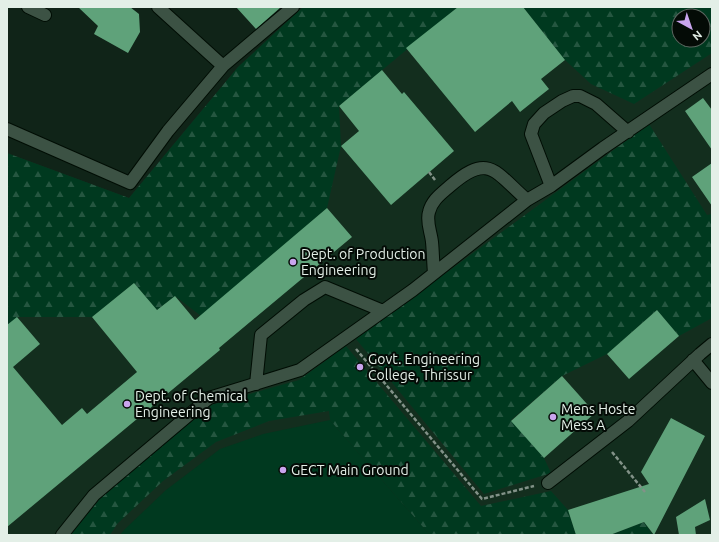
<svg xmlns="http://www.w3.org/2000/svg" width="719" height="542" font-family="Ubuntu,sans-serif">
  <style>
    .built { fill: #132e1e; fill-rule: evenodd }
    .grass { fill: #00391f }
    .forest { fill: url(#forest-firs); fill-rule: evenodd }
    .building { fill: #5fa27a }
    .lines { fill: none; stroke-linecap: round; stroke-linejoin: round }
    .minor-casing { stroke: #000d04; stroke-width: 14 }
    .path { stroke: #829288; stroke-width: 2.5; stroke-dasharray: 4 2; stroke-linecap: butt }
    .minor { stroke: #3c5244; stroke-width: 12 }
    .poi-dot { fill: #c9a5ee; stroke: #040b06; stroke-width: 1.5 }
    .labels { text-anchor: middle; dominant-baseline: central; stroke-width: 4; stroke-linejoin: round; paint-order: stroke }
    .poi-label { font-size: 14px; fill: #e3efe7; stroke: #040b06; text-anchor: start }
  </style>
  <defs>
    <pattern id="forest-firs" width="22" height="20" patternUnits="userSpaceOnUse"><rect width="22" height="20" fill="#00391f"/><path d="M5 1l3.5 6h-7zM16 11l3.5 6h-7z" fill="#255640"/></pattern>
  </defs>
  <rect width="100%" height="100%" fill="#102418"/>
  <path class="built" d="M303,7H712V535H7V153L129,198L238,67ZM679,16H703V40H679Z"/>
  <path class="grass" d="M330,420L430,535H120L124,530L166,490L220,449L263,434Z"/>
  <path class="forest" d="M303,7H458L339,106L341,146L327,208L201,316L175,296L157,310L134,283L92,317H18L7,325V153L129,198L238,67Z
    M523,7H712V53L634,104L591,84L565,60ZM679,16H703V40H679Z
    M649,124L707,215L712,214V318L679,336L657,310L607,354L562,376L511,420L544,458L551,473L484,494L356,339Z
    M346,346L481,506L551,491L568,510L576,535H430L330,420L329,411L269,421L216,442L163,481L117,524L110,535H70L101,497L211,405L299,380Z
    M644,522L653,535H610Z"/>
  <path class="building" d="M78,7H130L139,14L140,32L128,53L94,34L98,26Z
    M236,7H281L256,29Z
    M458,7H523L565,60L541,79L549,89L535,100L520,112L512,101L475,132L406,48Z
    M382,70L402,94L404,92L454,151L391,205L341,146L359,131L339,106Z
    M703,98L712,110V150L685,111Z
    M712,163V206L692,177Z
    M327,208L352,237L219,348L220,350L7,527V325L17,317L40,344L13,367L62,425L82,408L87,414L137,372L92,317L134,283L157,310L175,296L195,320Z
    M657,310L679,336L629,379L607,354Z
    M562,376L595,413L544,458L511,421Z
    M671,418L705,436L654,535L644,522L610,535H576L568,510L649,484L641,472Z
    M705,499L710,520L695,527L696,535H679L676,517Z"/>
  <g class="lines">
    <g class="minor-casing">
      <path id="minor" d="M28,7L45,15
        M158,7L223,66
        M7,129L130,183L168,131L223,66L293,7
        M551,186L531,134L534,124L544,113L562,101L573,96H580L596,104L628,132
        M434,273C433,262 433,252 432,242C431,232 426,222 429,212C432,200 441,194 450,186C489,152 495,172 527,200
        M693,360L712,383
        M256,384L261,335L304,300L325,287L383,311
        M548,483L628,421L700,354L712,344
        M62,535L94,495L209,398L300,370L413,290L527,200L551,186L603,148L712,74"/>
    </g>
    <path class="path" d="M429,172L435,180
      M356,349L482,499L534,486
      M612,452L645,492"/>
    <use href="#minor" class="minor"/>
  </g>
  <g class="poi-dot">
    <circle cx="293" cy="262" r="4"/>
    <circle cx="360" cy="367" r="4"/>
    <circle cx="127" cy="404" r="4"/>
    <circle cx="553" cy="417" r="4"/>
    <circle cx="283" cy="470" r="4"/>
  </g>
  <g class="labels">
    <g class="poi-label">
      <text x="301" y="254">Dept. of Production<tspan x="301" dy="16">Engineering</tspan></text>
      <text x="368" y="359">Govt. Engineering<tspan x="368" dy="16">College, Thrissur</tspan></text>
      <text x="135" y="396">Dept. of Chemical<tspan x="135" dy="16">Engineering</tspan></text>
      <text x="561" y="409">Mens Hoste<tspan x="561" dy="16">Mess A</tspan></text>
      <text x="291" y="470">GECT Main Ground</text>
    </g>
  </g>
  <rect width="719" height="542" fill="none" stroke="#e3efe7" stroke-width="16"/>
  <g transform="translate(691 28) rotate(140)"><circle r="19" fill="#040b06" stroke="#5d6660"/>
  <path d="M0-3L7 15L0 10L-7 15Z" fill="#c9a5ee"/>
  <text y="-6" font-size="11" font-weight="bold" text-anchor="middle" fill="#e3efe7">N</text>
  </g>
</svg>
